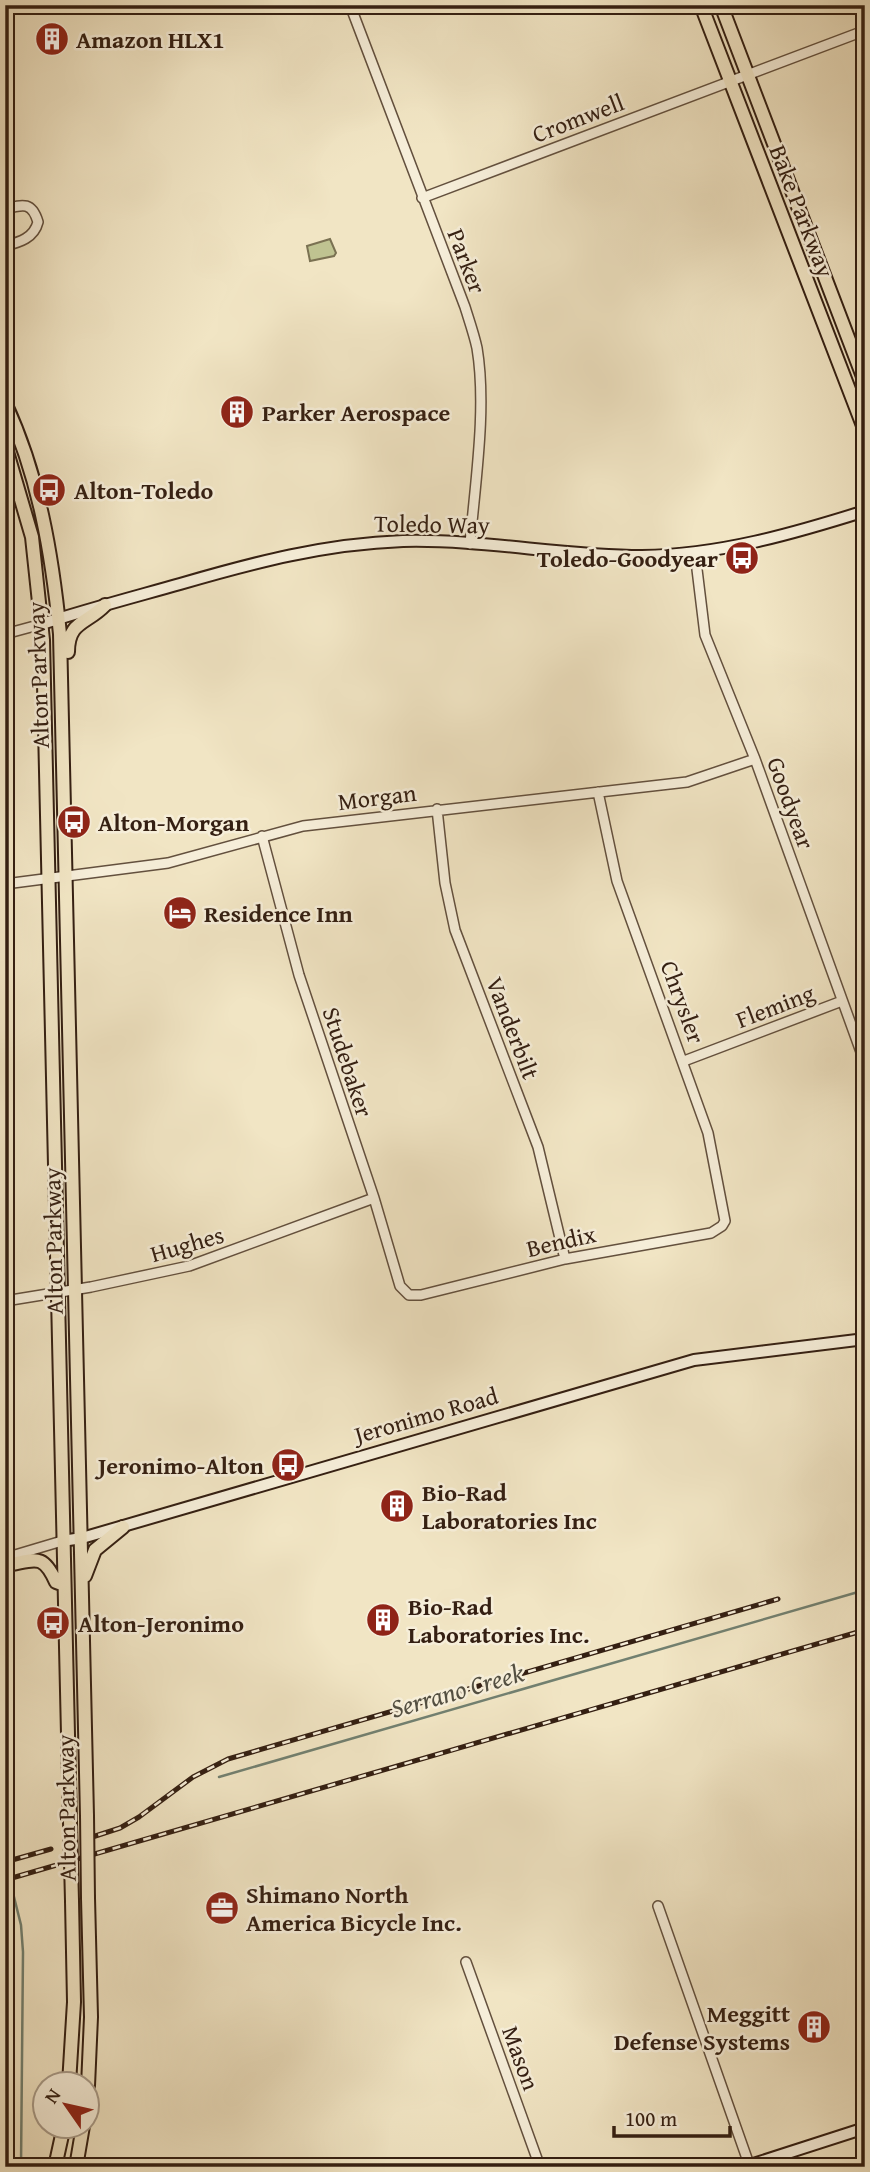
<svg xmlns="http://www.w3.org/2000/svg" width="870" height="2172" font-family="'Gentium Book Plus',serif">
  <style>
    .green { fill: #bfc391; stroke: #7a7152; stroke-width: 2 }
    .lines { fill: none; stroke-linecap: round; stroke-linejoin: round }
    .stream { stroke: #728070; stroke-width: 2.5 }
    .tertiary-casing { stroke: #63503e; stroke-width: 12 }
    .secondary-casing { stroke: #341f12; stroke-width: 14 }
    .primary-casing { stroke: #341f12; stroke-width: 16 }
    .tertiary { stroke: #f6eed9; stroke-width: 9 }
    .secondary { stroke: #f6eed9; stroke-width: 10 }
    .primary { stroke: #f1e5c4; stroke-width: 12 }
    .rail-casing { stroke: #341f12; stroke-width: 5 }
    .rail { stroke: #f6eed9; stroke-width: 2.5; stroke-dasharray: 8; stroke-linecap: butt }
    .primary-bridge-casing { stroke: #341f12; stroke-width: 16; stroke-linecap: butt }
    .primary-bridge { stroke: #f1e5c4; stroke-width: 12 }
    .labels { text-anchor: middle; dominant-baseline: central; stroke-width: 5; stroke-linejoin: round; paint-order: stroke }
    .poi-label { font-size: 24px; font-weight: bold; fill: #341f12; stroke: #f6eed9; text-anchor: start }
    .street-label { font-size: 24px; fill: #341f12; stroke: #f6eed9 }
    .water-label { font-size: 26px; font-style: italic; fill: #534f41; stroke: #f6eed9 }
  </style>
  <rect width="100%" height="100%" fill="#f1e5c4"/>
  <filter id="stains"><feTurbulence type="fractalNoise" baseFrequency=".00286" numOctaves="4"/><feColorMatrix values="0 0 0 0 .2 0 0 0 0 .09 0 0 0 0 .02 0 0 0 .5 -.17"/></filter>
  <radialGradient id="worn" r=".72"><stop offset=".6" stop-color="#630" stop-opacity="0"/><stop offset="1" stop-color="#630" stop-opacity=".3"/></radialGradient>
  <path class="green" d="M330,239L336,253L334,256L310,261L307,246Z"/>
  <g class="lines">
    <path class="stream" d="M219,1777L865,1590
      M12,1889L21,1925L23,1952L21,2167"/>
    <g class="tertiary-casing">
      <path id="tertiary" d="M350,5L465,307C469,320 474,334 477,348C487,408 475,483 470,544
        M422,198L861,32
        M5,209C24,204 32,202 38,222C34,238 20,242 5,246
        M695,553L705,635L755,759L865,1063
        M5,634L42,624
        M437,809L445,883L455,930L538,1147L565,1259
        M262,836L299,975L374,1198L400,1286L409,1295H421L565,1259L711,1233L722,1226L725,1221L708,1133L617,881L598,792
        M5,884L168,863L303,826L687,782L755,759
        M684,1061L842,1001
        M5,1301L91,1287L189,1266L374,1198
        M5,1558L62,1541
        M658,1906L750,2167
        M466,1962L540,2167"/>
    </g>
    <g class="secondary-casing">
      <path id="secondary" d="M42,624C88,609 134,597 180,584C256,562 324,544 403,541C483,539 562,556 642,556C719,555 792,534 865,511
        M62,1541L82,1538L694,1360L865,1339
        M744,2167L865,2128"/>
    </g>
    <g class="primary-casing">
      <path id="primary" d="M701,5L865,431
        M721,5L865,382
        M5,403C39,476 52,554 60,634L87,1816
        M5,445L32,537L43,640L70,1822
        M68,652C68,621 87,624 105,605
        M5,1565C34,1561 42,1551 56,1582L64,1585
        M85,1576L95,1550L123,1527
        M69,2084L74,2002L72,1901
        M88,2086L91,2017L88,1898
        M55,2167L64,2126
        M76,2167L83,2126"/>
    </g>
    <use href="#tertiary" class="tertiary"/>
    <use href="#secondary" class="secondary"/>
    <use href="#primary" class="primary"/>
    <g class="rail-casing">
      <path id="rail" d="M83,1840L120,1828L139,1817L193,1777L228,1759L778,1599
        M5,1862L51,1849
        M5,1880L865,1630"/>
    </g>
    <use href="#rail" class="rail"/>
    <g class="primary-bridge-casing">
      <path id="primary-bridge" d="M87,1816L88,1898
        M70,1822L72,1901"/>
    </g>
    <use href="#primary-bridge" class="primary-bridge"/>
  </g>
  <defs>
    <g id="building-disc" transform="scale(1.75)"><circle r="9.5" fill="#8f2418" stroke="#f6eed9"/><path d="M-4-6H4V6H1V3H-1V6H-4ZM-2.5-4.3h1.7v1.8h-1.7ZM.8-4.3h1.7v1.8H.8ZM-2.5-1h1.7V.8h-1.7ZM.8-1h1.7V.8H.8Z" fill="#fff"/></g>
    <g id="bus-disc" transform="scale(1.75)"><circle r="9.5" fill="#8f2418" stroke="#f6eed9"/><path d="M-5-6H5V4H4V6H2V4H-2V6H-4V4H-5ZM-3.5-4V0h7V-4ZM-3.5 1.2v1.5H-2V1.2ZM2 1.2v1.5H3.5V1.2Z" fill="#fff"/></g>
    <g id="hotel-disc" transform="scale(1.75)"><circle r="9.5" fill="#8f2418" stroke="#f6eed9"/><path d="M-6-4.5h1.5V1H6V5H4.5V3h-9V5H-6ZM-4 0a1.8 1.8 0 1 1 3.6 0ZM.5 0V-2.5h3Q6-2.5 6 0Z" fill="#fff"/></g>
    <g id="office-disc" transform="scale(1.75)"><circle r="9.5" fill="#8f2418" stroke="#f6eed9"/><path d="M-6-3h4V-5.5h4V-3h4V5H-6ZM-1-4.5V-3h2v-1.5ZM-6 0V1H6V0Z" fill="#fff"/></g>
  </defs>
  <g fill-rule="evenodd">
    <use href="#building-disc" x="52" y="39"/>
    <use href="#building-disc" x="237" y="412"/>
    <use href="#bus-disc" x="49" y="490"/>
    <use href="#bus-disc" x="742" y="558"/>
    <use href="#bus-disc" x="74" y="822"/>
    <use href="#hotel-disc" x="180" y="913"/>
    <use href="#bus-disc" x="288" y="1465"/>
    <use href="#building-disc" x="397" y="1506"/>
    <use href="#building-disc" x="383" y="1620"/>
    <use href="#bus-disc" x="53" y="1623"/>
    <use href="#office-disc" x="222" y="1908"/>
    <use href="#building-disc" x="814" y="2027"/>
  </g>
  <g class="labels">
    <g class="poi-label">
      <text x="76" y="39">Amazon HLX1</text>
      <text x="262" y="412">Parker Aerospace</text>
      <text x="74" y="490">Alton-Toledo</text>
      <text x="718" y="558" text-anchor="end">Toledo-Goodyear</text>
      <text x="98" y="822">Alton-Morgan</text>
      <text x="204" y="913">Residence Inn</text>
      <text x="264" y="1465" text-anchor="end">Jeronimo-Alton</text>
      <text x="422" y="1492">Bio-Rad<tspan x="422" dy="28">Laboratories Inc</tspan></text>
      <text x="408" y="1606">Bio-Rad<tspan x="408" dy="28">Laboratories Inc.</tspan></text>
      <text x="78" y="1623">Alton-Jeronimo</text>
      <text x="246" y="1894">Shimano North<tspan x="246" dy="28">America Bicycle Inc.</tspan></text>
      <text x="790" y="2013" text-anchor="end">Meggitt<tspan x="790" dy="28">Defense Systems</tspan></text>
    </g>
    <g class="street-label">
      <text transform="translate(578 118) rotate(-21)">Cromwell</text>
      <text transform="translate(802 211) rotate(69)">Bake Parkway</text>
      <text transform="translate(467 261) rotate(69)">Parker</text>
      <text transform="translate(432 524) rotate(1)">Toledo Way</text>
      <text transform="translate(38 675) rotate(-92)">Alton Parkway</text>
      <text transform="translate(377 797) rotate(-7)">Morgan</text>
      <text transform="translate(791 803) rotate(70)">Goodyear</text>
      <text transform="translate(683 1002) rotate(70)">Chrysler</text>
      <text transform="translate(775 1006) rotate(-21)">Fleming</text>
      <text transform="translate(513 1028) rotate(69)">Vanderbilt</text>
      <text transform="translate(348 1062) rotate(72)">Studebaker</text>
      <text transform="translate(53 1241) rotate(-91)">Alton Parkway</text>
      <text transform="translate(561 1241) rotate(-13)">Bendix</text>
      <text transform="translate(187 1244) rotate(-16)">Hughes</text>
      <text transform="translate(426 1415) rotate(-16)">Jeronimo Road</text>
      <text transform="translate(66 1808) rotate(-91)">Alton Parkway</text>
      <text transform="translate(521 2058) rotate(70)">Mason</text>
    </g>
    <g class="water-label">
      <text transform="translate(457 1690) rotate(-16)">Serrano Creek</text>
    </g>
  </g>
  <rect width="870" height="2172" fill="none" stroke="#f1e5c4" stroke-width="28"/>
  <rect x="7" y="7" width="856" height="2158" fill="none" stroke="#341f12" stroke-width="3.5"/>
  <rect x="14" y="14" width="842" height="2144" fill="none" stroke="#341f12" stroke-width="2"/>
  <g transform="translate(66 2105) rotate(304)"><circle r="33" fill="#f6eed9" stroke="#a89b89" stroke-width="2"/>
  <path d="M0-5L12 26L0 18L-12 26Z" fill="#8f2418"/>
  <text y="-10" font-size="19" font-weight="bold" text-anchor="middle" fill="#341f12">N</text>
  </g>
  <path d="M614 2126v10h116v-10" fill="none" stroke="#341f12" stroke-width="3.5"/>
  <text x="625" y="2126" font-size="21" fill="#341f12" stroke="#f6eed9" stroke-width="5" paint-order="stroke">100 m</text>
  <rect width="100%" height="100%" filter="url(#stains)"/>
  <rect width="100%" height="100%" fill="url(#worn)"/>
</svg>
